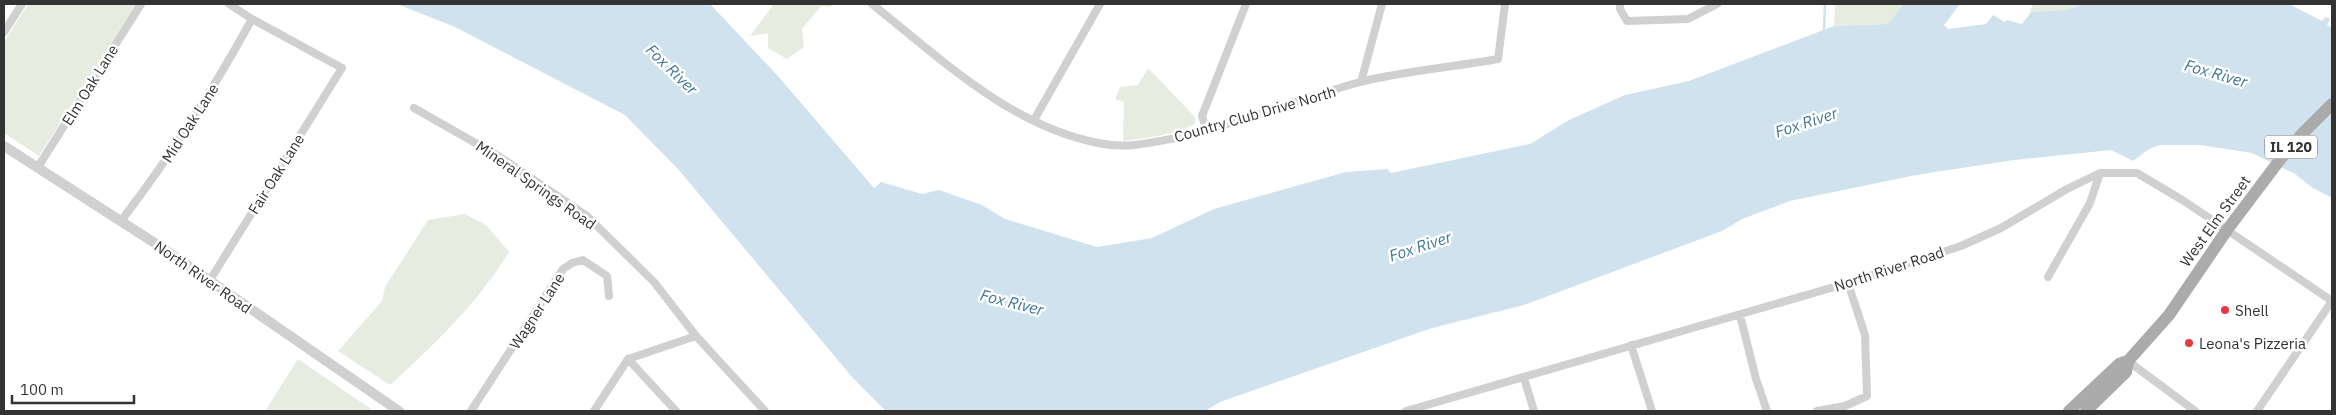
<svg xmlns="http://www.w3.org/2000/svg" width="2336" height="415" font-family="'IBM Plex Sans',sans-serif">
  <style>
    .green { fill: #e6ecdf }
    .water { fill: #cfe2ee }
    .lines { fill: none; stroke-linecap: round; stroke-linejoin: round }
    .stream { stroke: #cfe2ee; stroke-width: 2.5 }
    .minor { stroke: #d0d0d0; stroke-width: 8 }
    .tertiary { stroke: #d0d0d0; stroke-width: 10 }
    .primary { stroke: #ababab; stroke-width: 12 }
    .poi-dot { fill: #e63946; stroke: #fff; stroke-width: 2 }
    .labels { text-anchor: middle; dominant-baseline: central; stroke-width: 5; stroke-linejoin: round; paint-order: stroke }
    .shield { fill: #fff; stroke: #707070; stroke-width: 1 }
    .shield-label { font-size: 14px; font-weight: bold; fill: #333 }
    .street-label { font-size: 15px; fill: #333; stroke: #fff }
    .poi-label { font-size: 15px; fill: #333; stroke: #fff; text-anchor: start }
    .water-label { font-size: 16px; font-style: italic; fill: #3f7597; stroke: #fff }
  </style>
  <rect width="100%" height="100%" fill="#fff"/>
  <path class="green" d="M28,4H136L39,156L4,133V42Z
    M774,4H833L830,7L821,6L802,29L804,47L787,59L768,48V33L750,36Z
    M1835,4H1903L1888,24L1834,26Z
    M2034,4H2085L2065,10L2031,12L2030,9Z
    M1148,68L1195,117V124C1173,135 1147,138 1123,141L1124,102L1115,99L1120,87L1138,85Z
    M465,214L486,225L509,252C478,303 434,345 390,385L338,351L382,301L385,287L428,220Z
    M298,359L374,411H265Z"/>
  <path class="water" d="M397,4H710L778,76L874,188L881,182L922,194L939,190L982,205L1005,219L1097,247L1152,238L1214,209L1346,172L1387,169L1391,173L1530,144L1569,120L1625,95L1689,81L1834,26L1888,24L1903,4H1960L1944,25L1948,29L1986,24L1993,15L2005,22L2007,20L2022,24L2031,12L2065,10L2085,4H2289L2322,21L2325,17L2330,19L2327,25L2332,28V198L2313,188L2295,174L2252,153L2200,145H2159L2149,149L2133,161L2111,150L2014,160L1916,175L1790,201L1742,219L1722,231L1524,305L1432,328L1220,402L1205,411H886L852,377L678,169L625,115L455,27Z"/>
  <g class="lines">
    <path class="stream" d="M1824,30L1825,4"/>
    <path class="minor" d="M872,4C940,58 1010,126 1098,143C1124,149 1150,143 1176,138C1239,124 1298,99 1360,82C1403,71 1454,67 1498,59L1505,4
      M1620,4V9L1627,21L1688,19L1717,4
      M4,32L22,4
      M1361,82L1382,4
      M414,108L500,157L587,216L654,282L696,336L765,411
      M1034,120L1100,4
      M1207,131L1202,116L1246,4
      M38,167L141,4
      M121,221C170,157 213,90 252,19
      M2048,277L2090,203L2100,173
      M210,280L342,68L252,19L229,4
      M1740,315L1756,379L1767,411
      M1631,345L1652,411
      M628,359L696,336
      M628,359L676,411
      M2128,361L2195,411
      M1524,378L1534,411
      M471,411L563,269L572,263L583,260L607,276L609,296
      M594,411L628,359
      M1406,411L1848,283L1961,246L2001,228L2067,189L2100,173H2137L2184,201L2332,301
      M1817,411L1845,406L1867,396L1865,335L1848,283
      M2257,411L2332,301"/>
    <path class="tertiary" d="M4,146L161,247L399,411"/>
    <path class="primary" d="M2069,411L2119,364L2128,361L2169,315L2227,230L2282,157L2302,134L2332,104
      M2086,411L2126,372L2128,361"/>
  </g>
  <g class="poi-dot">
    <circle cx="2225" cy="310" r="5"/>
    <circle cx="2189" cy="343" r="5"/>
  </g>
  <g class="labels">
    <rect class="shield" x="2265" y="135.5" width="52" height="23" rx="4"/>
    <g class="shield-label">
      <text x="2291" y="147">IL 120</text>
    </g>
    <g class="street-label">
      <text transform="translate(90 85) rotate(-58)">Elm Oak Lane</text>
      <text transform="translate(1255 114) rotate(-16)">Country Club Drive North</text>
      <text transform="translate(190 123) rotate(-57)">Mid Oak Lane</text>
      <text transform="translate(276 174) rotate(-58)">Fair Oak Lane</text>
      <text transform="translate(536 185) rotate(35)">Mineral Springs Road</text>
      <text transform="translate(2215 221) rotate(-54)">West Elm Street</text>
      <text transform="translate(1889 269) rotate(-18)">North River Road</text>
      <text transform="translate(203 277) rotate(35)">North River Road</text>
      <text transform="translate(537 311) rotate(-57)">Wagner Lane</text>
    </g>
    <g class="poi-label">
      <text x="2235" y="310">Shell</text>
      <text x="2199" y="343">Leona's Pizzeria</text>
    </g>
    <g class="water-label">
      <text transform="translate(672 69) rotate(44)">Fox River</text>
      <text transform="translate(2216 73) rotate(16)">Fox River</text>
      <text transform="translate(1806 122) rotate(-18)">Fox River</text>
      <text transform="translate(1420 246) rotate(-18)">Fox River</text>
      <text transform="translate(1012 302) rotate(14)">Fox River</text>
    </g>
  </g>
  <rect width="2336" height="415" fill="none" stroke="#333333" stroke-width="10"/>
  <path d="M12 395v8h122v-8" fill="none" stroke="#333333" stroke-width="2.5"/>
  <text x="20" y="395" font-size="15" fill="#333333" stroke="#ffffff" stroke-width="4" paint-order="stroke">100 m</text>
</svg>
